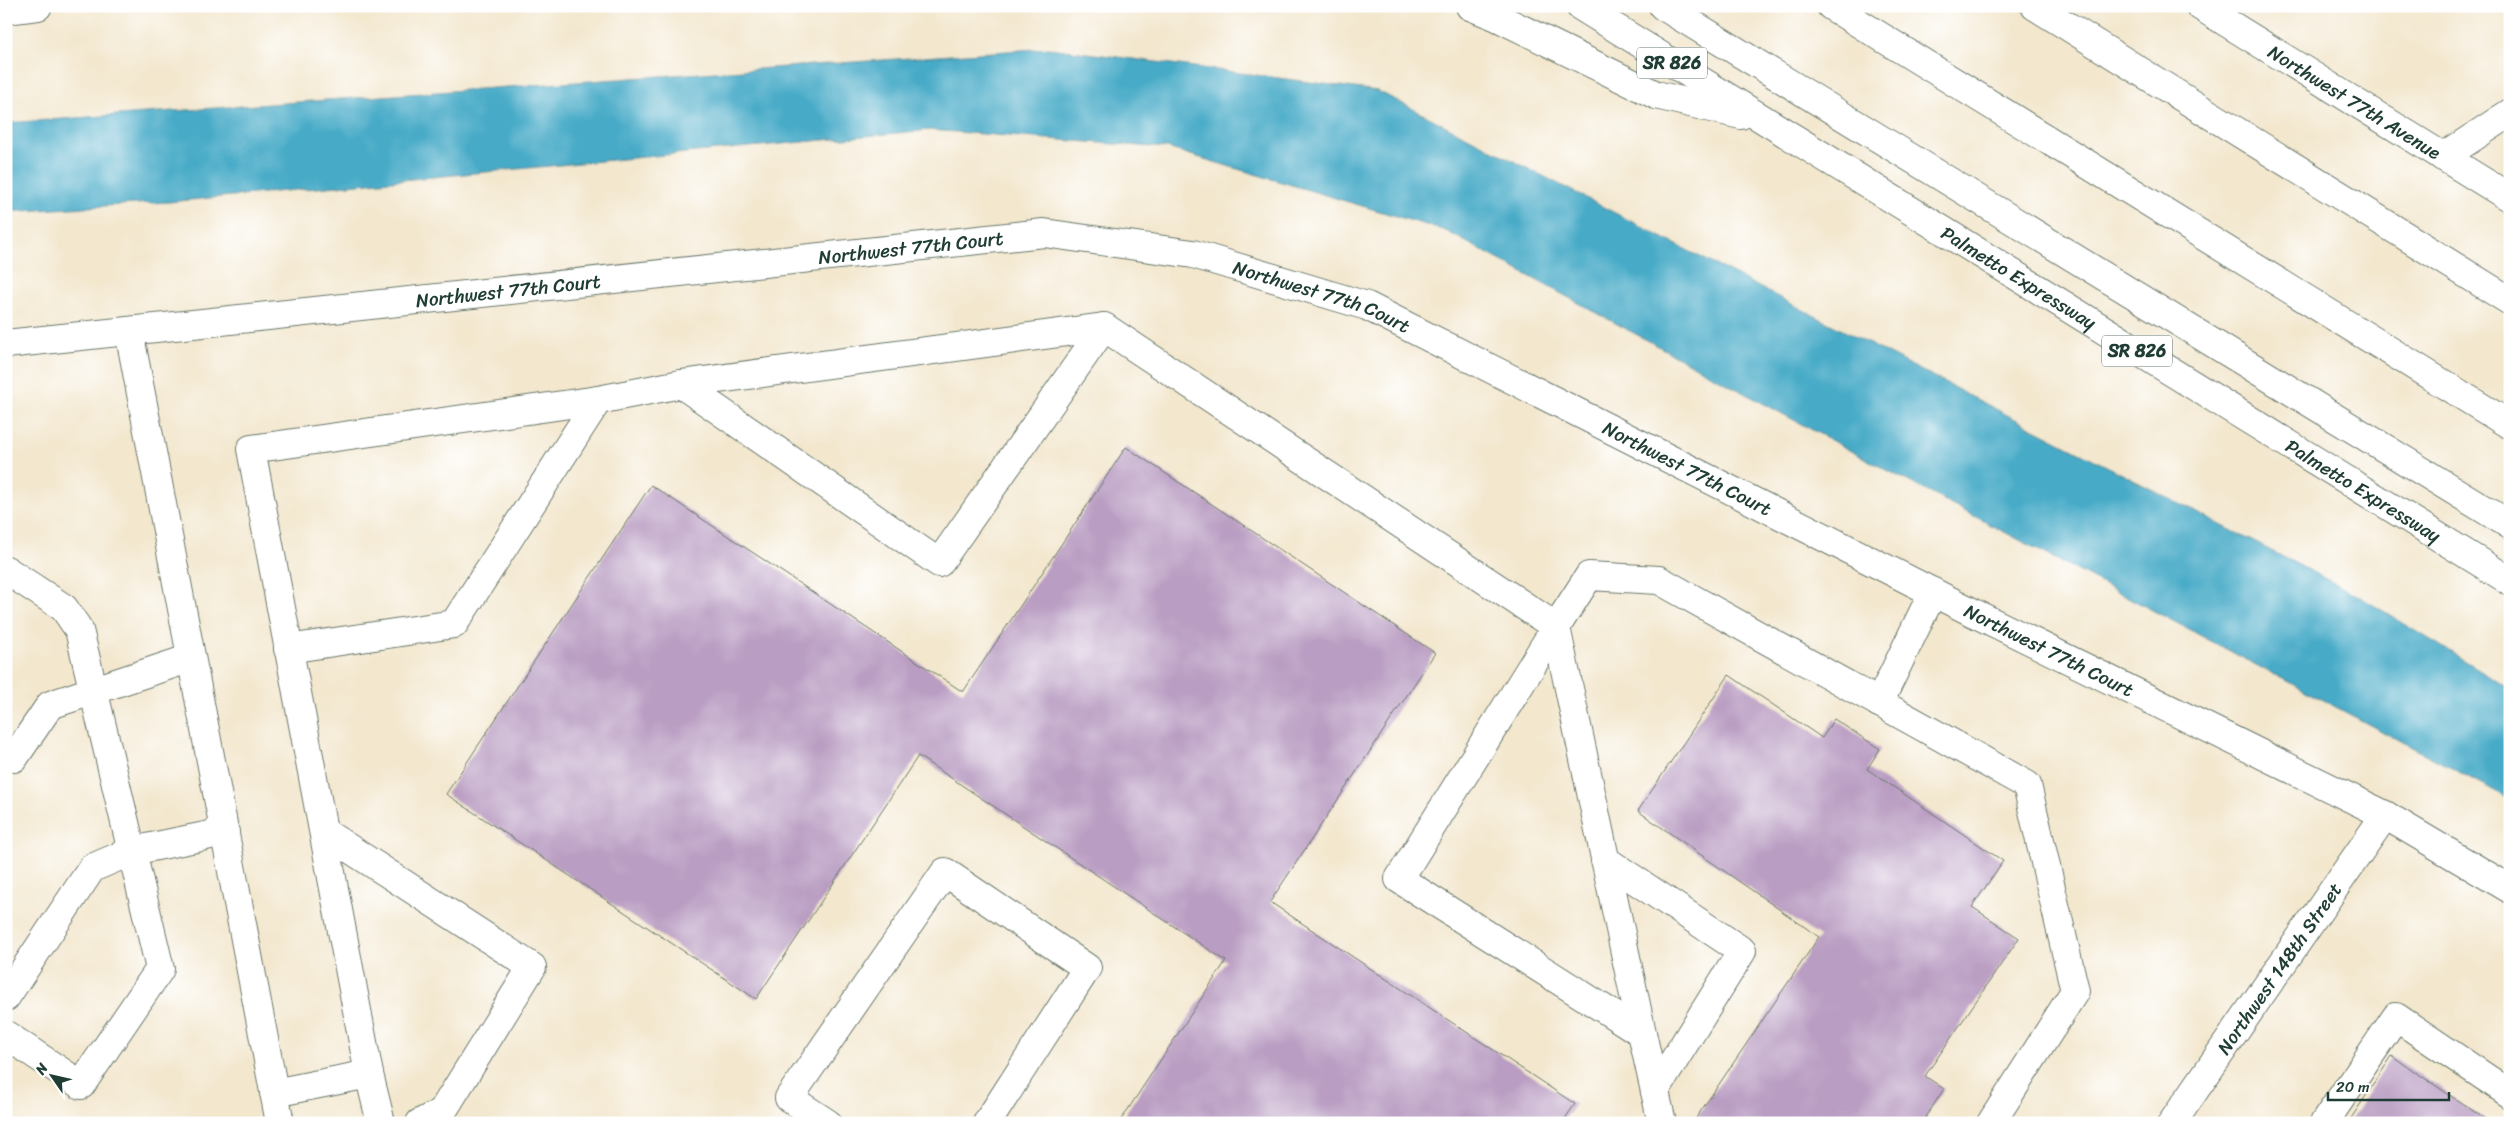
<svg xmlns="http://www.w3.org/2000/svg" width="2516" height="1129" font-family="Sriracha,sans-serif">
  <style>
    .water { fill: #47aac7; stroke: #33747e }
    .building { fill: #b99dc2 }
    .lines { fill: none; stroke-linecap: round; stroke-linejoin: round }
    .minor-casing { stroke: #69786a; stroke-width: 30 }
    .highway-casing { stroke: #69786a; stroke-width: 30 }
    .minor { stroke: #fff; stroke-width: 28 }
    .highway { stroke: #fff; stroke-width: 28 }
    .labels { text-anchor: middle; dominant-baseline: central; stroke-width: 5; stroke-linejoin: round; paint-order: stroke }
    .shield { fill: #fff; stroke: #627771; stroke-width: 1 }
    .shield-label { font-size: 18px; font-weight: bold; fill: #1f3d34 }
    .street-label { font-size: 19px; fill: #1f3d34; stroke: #fff }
  </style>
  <rect width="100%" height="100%" fill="#fff"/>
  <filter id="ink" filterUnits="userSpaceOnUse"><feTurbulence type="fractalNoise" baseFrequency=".02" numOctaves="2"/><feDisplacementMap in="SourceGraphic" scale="10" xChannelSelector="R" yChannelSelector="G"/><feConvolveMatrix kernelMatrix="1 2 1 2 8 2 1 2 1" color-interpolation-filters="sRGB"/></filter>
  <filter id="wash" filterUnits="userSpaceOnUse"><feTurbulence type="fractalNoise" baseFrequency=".0096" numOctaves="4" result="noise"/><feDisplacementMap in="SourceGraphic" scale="20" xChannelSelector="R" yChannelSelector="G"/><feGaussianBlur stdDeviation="1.12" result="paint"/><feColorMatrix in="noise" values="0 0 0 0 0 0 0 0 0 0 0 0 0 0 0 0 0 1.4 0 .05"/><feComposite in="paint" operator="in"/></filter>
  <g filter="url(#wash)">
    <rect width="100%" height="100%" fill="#f3e7ce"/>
    <path class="water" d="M1049,48L1378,91L2357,595L2510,688V799L1849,450L1446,231L1167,148L929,130L169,202L6,212V123Z"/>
    <g id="blocks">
      <path class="building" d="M1126,447L1435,653L1270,902L1575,1104L1562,1123H1119L1226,961L918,756L756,999L446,794L651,485L963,692Z
        M1729,675L1822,738L1834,719L1880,749L1867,769L2003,861L1972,907L2019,938L1925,1076L1944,1089L1922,1123L1694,1121L1819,937L1638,811Z
        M2392,1056L2491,1123H2348Z"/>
    </g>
  </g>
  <g filter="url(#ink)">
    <use href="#blocks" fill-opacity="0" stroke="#69786a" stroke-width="1"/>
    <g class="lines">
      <g class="minor-casing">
        <g id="minor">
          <path id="s1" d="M2200,6L2510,198"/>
          <path d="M2443,157L2510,113"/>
          <path d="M129,331L280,1123"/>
          <path id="s2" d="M6,344L1044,233L1193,254L1367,306L1970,611L2385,815L2510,889"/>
          <path d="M681,384L939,563L1104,327"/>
          <path d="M6,570L64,608L79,630L160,969L81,1085L6,1035"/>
          <path d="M288,649L454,624L598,400"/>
          <path d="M1879,703L1933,592"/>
          <path d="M14,758L50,705L191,658"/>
          <path d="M324,832L532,967L442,1112L420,1123"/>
          <path d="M1605,860L1742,951L1655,1091"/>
          <path d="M6,997L92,868L132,851L225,832"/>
          <path d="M1642,1033L1556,627L1589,576L1659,580L2027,785L2075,991L1991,1123"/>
          <path d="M369,1074L381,1123"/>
          <path d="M274,1093L369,1074L251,449L598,400L681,384L1104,327L1556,627L1399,879L1642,1033L1662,1123"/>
          <path d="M827,1123L789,1098L945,872L1087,968L987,1123"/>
          <path id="s3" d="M2172,1123L2385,815"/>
          <path d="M2324,1123L2396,1017L2510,1094"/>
        </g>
      </g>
      <g class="highway-casing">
        <g id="highway">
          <path d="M1470,6L1495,16L1656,95L1741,115"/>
          <path id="s4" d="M1580,6L2510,581"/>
          <path d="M1663,6L2510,525"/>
          <path d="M1831,6L2510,425"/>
          <path d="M2035,6L2510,301"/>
          <path d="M6,10L38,6"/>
        </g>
      </g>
      <use href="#minor" class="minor"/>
      <use href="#highway" class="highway"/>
    </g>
  </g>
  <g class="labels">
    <g class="shield">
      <rect x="1637" y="47.5" width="70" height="31" rx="4"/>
      <rect x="2102" y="335.5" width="70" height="31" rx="4"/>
    </g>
    <g class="shield-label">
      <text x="1672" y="63">SR 826</text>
      <text x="2137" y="351">SR 826</text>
    </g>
    <g class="street-label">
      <text stroke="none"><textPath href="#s1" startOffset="182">Northwest 77th Avenue</textPath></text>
      <text stroke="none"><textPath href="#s2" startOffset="910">Northwest 77th Court</textPath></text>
      <text stroke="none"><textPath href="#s4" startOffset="516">Palmetto Expressway</textPath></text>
      <text stroke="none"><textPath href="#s2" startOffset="505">Northwest 77th Court</textPath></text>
      <text stroke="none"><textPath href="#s2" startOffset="1330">Northwest 77th Court</textPath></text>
      <text stroke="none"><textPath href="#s2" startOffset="1735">Northwest 77th Court</textPath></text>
      <text stroke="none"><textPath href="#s4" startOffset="921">Palmetto Expressway</textPath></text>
      <text stroke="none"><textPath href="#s2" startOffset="2140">Northwest 77th Court</textPath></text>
      <text stroke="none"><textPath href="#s3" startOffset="188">Northwest 148th Street</textPath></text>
    </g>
  </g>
  <rect width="2516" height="1129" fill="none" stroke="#fff" stroke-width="25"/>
  <g transform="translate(52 1076) rotate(304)" stroke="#ffffff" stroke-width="4" paint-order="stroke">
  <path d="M0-4L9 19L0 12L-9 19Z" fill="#1f3d34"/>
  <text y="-8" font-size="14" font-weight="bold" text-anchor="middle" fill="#1f3d34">N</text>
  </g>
  <path d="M2328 1092v8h121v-8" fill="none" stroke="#1f3d34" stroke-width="2.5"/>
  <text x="2336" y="1092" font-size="15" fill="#1f3d34" stroke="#ffffff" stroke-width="4" paint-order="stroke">20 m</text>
</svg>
